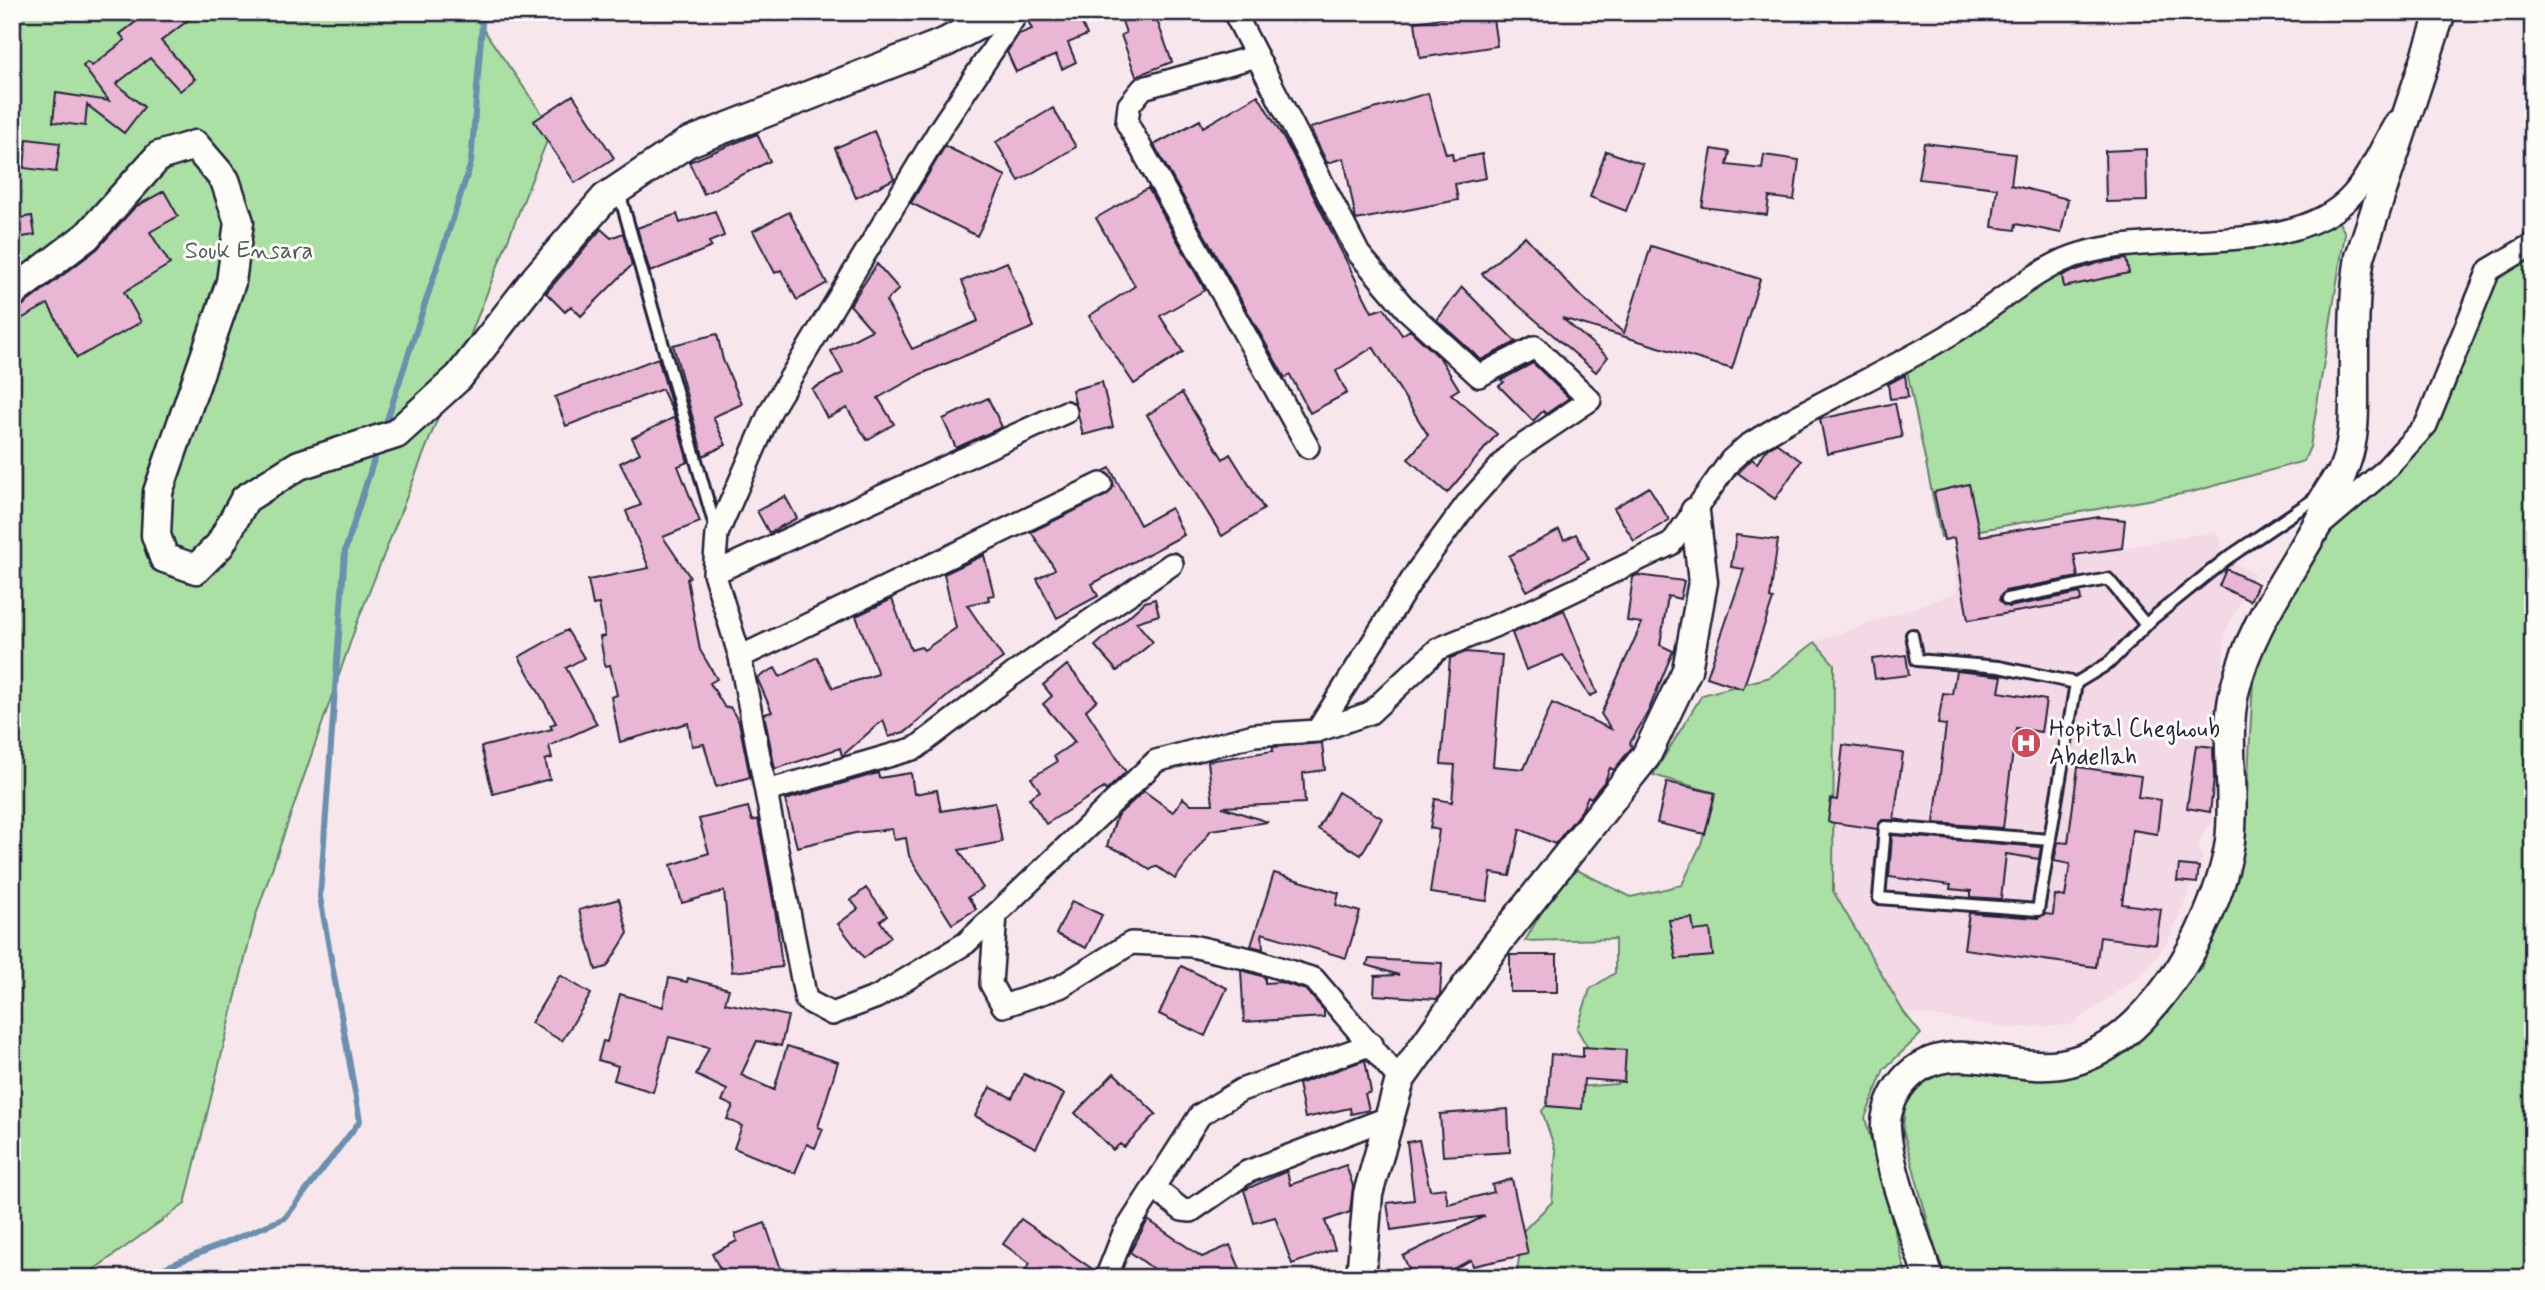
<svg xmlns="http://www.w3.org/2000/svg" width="2545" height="1290" font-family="Mynerve,sans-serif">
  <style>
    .built { fill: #f3d8e5 }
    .green { fill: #aae0a3; stroke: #66816f; stroke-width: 2 }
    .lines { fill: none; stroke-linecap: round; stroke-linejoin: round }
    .stream { stroke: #6b8faf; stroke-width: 6 }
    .building { fill: #e9b6d4; stroke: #22223b; stroke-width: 2 }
    .lane-casing { stroke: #22223b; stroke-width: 16 }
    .street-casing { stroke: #22223b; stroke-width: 26 }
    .secondary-casing { stroke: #22223b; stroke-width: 33 }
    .lane { stroke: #fdfcf7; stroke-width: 10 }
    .street { stroke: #fdfcf7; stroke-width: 21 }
    .secondary { stroke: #fdfcf7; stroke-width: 28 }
    .labels { text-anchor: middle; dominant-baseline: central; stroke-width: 6; stroke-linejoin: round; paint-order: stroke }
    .park-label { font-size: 24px; fill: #4b5b5a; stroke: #fdfcf7 }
    .poi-label { font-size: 24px; fill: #22223b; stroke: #fdfcf7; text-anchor: start }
  </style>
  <rect width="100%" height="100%" fill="#f7e7ec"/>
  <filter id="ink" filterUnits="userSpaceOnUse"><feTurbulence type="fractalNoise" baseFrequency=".0143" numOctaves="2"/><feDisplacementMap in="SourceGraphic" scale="14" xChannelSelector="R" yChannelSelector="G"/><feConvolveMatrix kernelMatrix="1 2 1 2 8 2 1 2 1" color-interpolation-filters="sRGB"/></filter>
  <g filter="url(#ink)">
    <path class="built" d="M2216,531L2226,559L2254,573L2225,633L2212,823L2204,830L2198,848L2203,858L2169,939L2146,971L2071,1025L2009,1028L1903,1011L1833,891L1834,664L1815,642L1950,595L1957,590L1954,563L1989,544L1998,571Z"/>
    <path class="green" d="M12,12H471L552,128L357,623L255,918L185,1204L82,1278H12Z
      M2331,209L2345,233L2310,447L2304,461L2192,492L1941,537L1905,361L2070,263Z
      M2533,241V1278H1943L1903,1130L1906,1091L1918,1071L2063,1067L2169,1007L2201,968L2228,901L2241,842L2247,796L2253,679L2272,621L2344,486L2390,468L2443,407L2473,288Z
      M1815,642L1834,664L1833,891L1903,1011L1921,1034L1884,1069L1865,1118L1907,1278H1516L1523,1231L1552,1202L1556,1152L1542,1111L1560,1088L1617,1084L1620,1051L1589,1050L1577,1029L1590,989L1615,973V939L1525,941L1553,892L1577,870L1631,897L1682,885L1701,844L1716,793L1653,775L1702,695L1770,677Z"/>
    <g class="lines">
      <path class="stream" d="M384,429L471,163L483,12
        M151,1278L164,1268L285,1218L360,1121L320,897L345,551L377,450"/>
    </g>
    <path class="building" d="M149,12H199L161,41L195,79L180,91L150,58L116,84L144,107L124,133L87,105L85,126L53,122L56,93L109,101L83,66L87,62L92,66L125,40L120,34Z
      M1040,12H1077L1087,35L1068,43L1076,62L1062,69L1056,55L1016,72L1007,52L1019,34L1032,29L1028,21L1030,17Z
      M1119,12H1154L1172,62L1136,76L1121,35L1126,33Z
      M1480,12H1492L1497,46L1420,58L1415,22Z
      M1428,93L1446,154L1452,153L1453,160L1482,154L1486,178L1455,184L1458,200L1356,220L1344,158L1327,163L1310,128Z
      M573,95L614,158L575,183L534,121Z
      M1258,95L1292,153L1372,312L1384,308L1402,335L1410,330L1440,358L1459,389L1451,394L1497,434L1447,493L1408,459L1428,435L1373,347L1336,371L1347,393L1310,413L1290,375L1285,378L1154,145L1200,120L1203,127Z
      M1053,108L1076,147L1019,181L996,142Z
      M874,131L894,179L856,198L835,148Z
      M757,134L770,161L704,194L689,162Z
      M27,139L60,143L56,172L24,168Z
      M1924,143L2015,154L2011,185L2068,199L2061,233L2016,224L2015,230L1992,227L1997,188L1918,179Z
      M945,146L1006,176L977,236L911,203Z
      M1712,149L1730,152L1727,165L1762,169L1764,155L1799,160L1794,200L1769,197L1767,215L1702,207Z
      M2146,149L2147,201L2106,202L2105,151Z
      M1606,151L1643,164L1626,211L1590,197Z
      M1148,188L1205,290L1160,316L1183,352L1134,384L1089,316L1135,286L1096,218Z
      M164,191L178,216L150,232L170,264L124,292L141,322L77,358L48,304L12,324V309L22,306L97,249L135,207Z
      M715,211L724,236L709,242L712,247L650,272L637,228L677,214L680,223Z
      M789,212L827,283L797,300L781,270L775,273L753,231Z
      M32,216L35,235L16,238L13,219Z
      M601,229L611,238L623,233L632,265L581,316L571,306L565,312L546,293Z
      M1525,236L1576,292L1624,333L1651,246L1760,279L1732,369L1562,318L1608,357L1596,372L1482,274Z
      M2126,259L2129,273L2064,287L2062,276L2067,273L2098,263Z
      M1007,262L1034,327L921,374L878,398L894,424L867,440L847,408L827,418L812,389L843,373L831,351L872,330L850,305L877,264L899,289L886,301L912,349L978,321L962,281Z
      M1462,287L1516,342L1481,360L1437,320Z
      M717,334L723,360L742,404L713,417L726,445L703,456L673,345Z
      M658,358L688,462L678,466L700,522L663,537L690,577L687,579L700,650L717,679L710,683L725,708L730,707L739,722L750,777L716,787L704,744L692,746L688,723L620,742L611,697L617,695L610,665L605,666L600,637L605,636L599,604L593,605L588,580L649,568L626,511L641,505L620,463L640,453L632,438L675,417L662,389L566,426L555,397Z
      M1533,363L1569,398L1546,414L1543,411L1533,421L1499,386L1504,382L1501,380Z
      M1905,375L1908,397L1890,399L1888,384Z
      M1102,382L1113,427L1083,435L1072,390Z
      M1182,393L1223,459L1230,454L1264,509L1222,536L1147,415Z
      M988,398L1002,427L956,448L943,419Z
      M1895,403L1902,437L1827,454L1820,419Z
      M1776,443L1801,461L1775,499L1738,473L1752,459L1757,463L1767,449Z
      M1110,468L1140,525L1171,508L1184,535L1092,584L1098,596L1057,618L1037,579L1055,569L1031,532L1107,495L1114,486L1112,478L1104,471Z
      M1969,484L1980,536L2099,517L2125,520L2122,548L2074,555L2078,577L2005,591L1999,600L2009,607L2080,593L2081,601L1968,620L1954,538L1944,540L1934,492Z
      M1649,487L1669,520L1634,541L1614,508Z
      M785,496L797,518L769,533L757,511Z
      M1559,530L1564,540L1576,534L1589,559L1527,591L1509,556Z
      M1736,535L1778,540L1770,598L1773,599L1743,689L1707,677L1744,569L1731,567Z
      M984,555L994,595L988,596L989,600L967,605L1003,658L950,694L907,731L889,737L883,720L842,756L840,748L775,769L764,714L772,712L757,678L775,668L780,677L817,657L833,688L878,674L856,616L892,599L911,650L921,647L924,650L956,628L944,574Z
      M2226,569L2258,584L2250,601L2219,586Z
      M1637,575L1684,581L1680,599L1668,596L1660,645L1673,651L1648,712L1630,743L1632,747L1614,770L1610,768L1605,781L1591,798L1588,796L1582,810L1555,844L1520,829L1510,876L1491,873L1487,901L1430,893L1439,830L1430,828L1435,799L1452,802L1455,765L1441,764L1450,658L1466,652L1502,655L1493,766L1524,769L1552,703L1611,729L1601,714L1642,623L1627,621L1633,577Z
      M1155,599L1159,615L1136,622L1153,642L1117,671L1095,646L1145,602Z
      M1564,610L1597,693L1590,696L1563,655L1526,670L1512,633Z
      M567,630L584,658L566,668L597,724L549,746L552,758L545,760L550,779L493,794L481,747L552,729L550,725L556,723L519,657Z
      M1906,655L1909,675L1875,679L1872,659Z
      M1067,665L1097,700L1086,710L1126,772L1106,791L1104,788L1046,824L1029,798L1040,791L1031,778L1057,762L1054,756L1075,742L1043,704L1052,696L1043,685Z
      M1956,671L2002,676L1999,692L2046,700L2041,732L2016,728L2003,828L1934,823L1946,725L1938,724L1943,693L1952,694Z
      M1322,743L1325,770L1303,773L1305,803L1222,807L1268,822L1211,830L1175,879L1156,866L1150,870L1125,853L1107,846L1117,816L1144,791L1173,812L1183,798L1190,804H1213L1208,761L1273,751V747Z
      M1843,745L1903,753L1894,819L1906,821L1882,820L1877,829L1828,822L1831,799L1837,800Z
      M2196,745L2213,747L2214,779L2210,812L2187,808Z
      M2078,767L2141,776L2138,797L2161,800L2157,834L2132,830L2122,904L2161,909L2156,944L2100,937L2096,967L1964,949L1969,913L2038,918L2045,914L2053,915L2055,895L2065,897L2070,864L2054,861L2058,842L2068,843Z
      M878,773L879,778L911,773L914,794L937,790L941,811L995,802L1002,842L959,850L983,888L968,897L976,909L952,924L909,856L906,838L894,840L892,829L855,833L797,847L785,800Z
      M1667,782L1715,793L1705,834L1657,823Z
      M1338,792L1382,818L1361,855L1318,829Z
      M748,807L752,821L758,819L776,916L782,967L732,972L724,891L682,903L671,865L709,853L699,819Z
      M1892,835L2041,847L2039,859L2006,854L2001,899L1971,897V891L1950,889L1951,885L1889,877Z
      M2179,865L2199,867L2197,883L2177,881Z
      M1274,873L1339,893L1336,905L1360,912L1346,958L1262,933L1263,949L1251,946Z
      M866,888L887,916L880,921L891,937L864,958L838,924L858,909L851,900Z
      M619,899L628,933L607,967L596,970L579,910Z
      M1072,901L1102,915L1086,948L1056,934Z
      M1692,918L1694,931L1710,929L1713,956L1676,959L1669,920Z
      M1510,955H1557V992H1510Z
      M1369,959L1442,963L1440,995L1437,999L1374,995L1375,976L1399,975L1367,965Z
      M1181,966L1227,988L1205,1036L1159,1014Z
      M1241,970L1265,977V983L1280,982L1306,990L1324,1010V1017L1244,1022Z
      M560,975L591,994L562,1041L531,1023Z
      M669,978L687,982L688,978L729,989L725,1003L788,1016L781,1046L757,1041L741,1075L774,1090L787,1046L838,1062L818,1127L823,1129L815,1148L807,1144L795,1173L734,1148L742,1126L727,1119L733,1106L722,1101L727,1090L696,1075L709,1047L669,1037L653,1092L614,1080L618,1066L598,1060L603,1041L607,1042L620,994L663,1007Z
      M1583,1047L1626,1050L1624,1082L1584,1079L1582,1109L1547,1106L1551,1054L1583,1057Z
      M1365,1060L1371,1092L1365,1094L1369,1110L1351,1114L1350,1108L1305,1118L1298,1084Z
      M1114,1073L1156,1114L1124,1147L1120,1144L1113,1150L1075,1113Z
      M1024,1074L1064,1094L1036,1148L975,1116L990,1087L1012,1098Z
      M1508,1109L1510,1152L1443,1156L1440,1114Z
      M1419,1140L1430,1190L1445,1188L1448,1204L1494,1192L1492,1185L1512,1179L1528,1254L1473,1266L1471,1260L1435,1278H1413L1403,1256L1485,1216L1391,1230L1387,1203L1414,1200L1407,1142Z
      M1346,1165L1353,1186L1350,1212L1325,1221L1335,1249L1292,1264L1275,1217L1254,1223L1244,1190L1287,1171L1290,1185Z
      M1021,1219L1095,1271L1093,1278H1020L1030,1263L1003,1244Z
      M1148,1220L1202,1257L1230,1245L1244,1278H1166L1130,1252Z
      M765,1223L784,1278H725L712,1254L737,1241L735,1234Z"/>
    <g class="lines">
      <g class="lane-casing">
        <path id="lane" d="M619,192L716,530
          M2007,599L2108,579L2146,625
          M1912,635L1917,660L1999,667L2076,683
          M2050,840L1885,827L1879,898L2038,910L2076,683L2109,663L2153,618L2226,559L2313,500L2329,474"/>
      </g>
      <g class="street-casing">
        <path id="street" d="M1018,12L940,129L771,410L717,534L714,573L740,657L806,1000L832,1014L877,997L966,943L1156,761L1254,735L1317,731L1370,713L1438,649L1531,611L1671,544L1731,460L1747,446C1812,404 1885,374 1951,334C1989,311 2023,279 2062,261C2142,224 2291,264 2352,195C2370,175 2382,145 2396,122
          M1234,12L1359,254L1406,309L1479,376L1535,347L1590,400L1513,452L1466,505L1418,570L1317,731
          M1257,56L1143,88L1129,105L1127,123L1308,447
          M2322,524L2382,473L2426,425L2489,270L2533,244
          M714,573L1066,412
          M740,657L1101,484
          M767,791L916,748L1012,675L1172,564
          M996,914L991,984L1003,1006L1060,987L1131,943L1192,946L1254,960L1314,979L1400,1080
          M1153,1187L1182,1210L1191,1211L1247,1172L1390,1117
          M1106,1278L1123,1235L1200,1115L1241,1090L1372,1044"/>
      </g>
      <g class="secondary-casing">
        <path id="secondary" d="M12,293L87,236L159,156L195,145L225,180L239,222L231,282L158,492L156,535L164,558L196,569L220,545L245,499L299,465L396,434L459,377L536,278L605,198L687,143L946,42L1002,12
          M1361,1278L1368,1194L1400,1080L1495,946L1646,756L1687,670L1703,582L1695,512
          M1929,1278C1915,1235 1889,1173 1886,1129C1885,1115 1891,1099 1899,1087C1939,1030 2005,1073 2061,1064C2109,1056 2144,1020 2171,982C2198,946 2224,885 2230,841C2236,792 2224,741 2234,693C2253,607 2319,543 2346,462C2355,437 2354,410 2354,385C2354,342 2353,299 2360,257L2441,12"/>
      </g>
      <use href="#lane" class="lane"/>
      <use href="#street" class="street"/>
      <use href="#secondary" class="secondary"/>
    </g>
  </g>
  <defs>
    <g id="hospital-disc" transform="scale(1.575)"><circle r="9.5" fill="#d1495b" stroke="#fdfcf7"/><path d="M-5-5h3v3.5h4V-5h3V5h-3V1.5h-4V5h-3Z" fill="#fff"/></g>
  </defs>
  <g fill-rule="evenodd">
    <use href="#hospital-disc" x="2026" y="743"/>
  </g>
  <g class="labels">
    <g class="park-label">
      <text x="249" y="251">Souk Ensara</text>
    </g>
    <g class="poi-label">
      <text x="2049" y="729">Hopital Cheghoub<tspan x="2049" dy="28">Abdellah</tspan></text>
    </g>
  </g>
  <rect width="2545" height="1290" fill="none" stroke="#fdfcf7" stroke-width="42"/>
  <rect x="21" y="21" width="2503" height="1248" fill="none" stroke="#22223b" stroke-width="2.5" filter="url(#ink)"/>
</svg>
